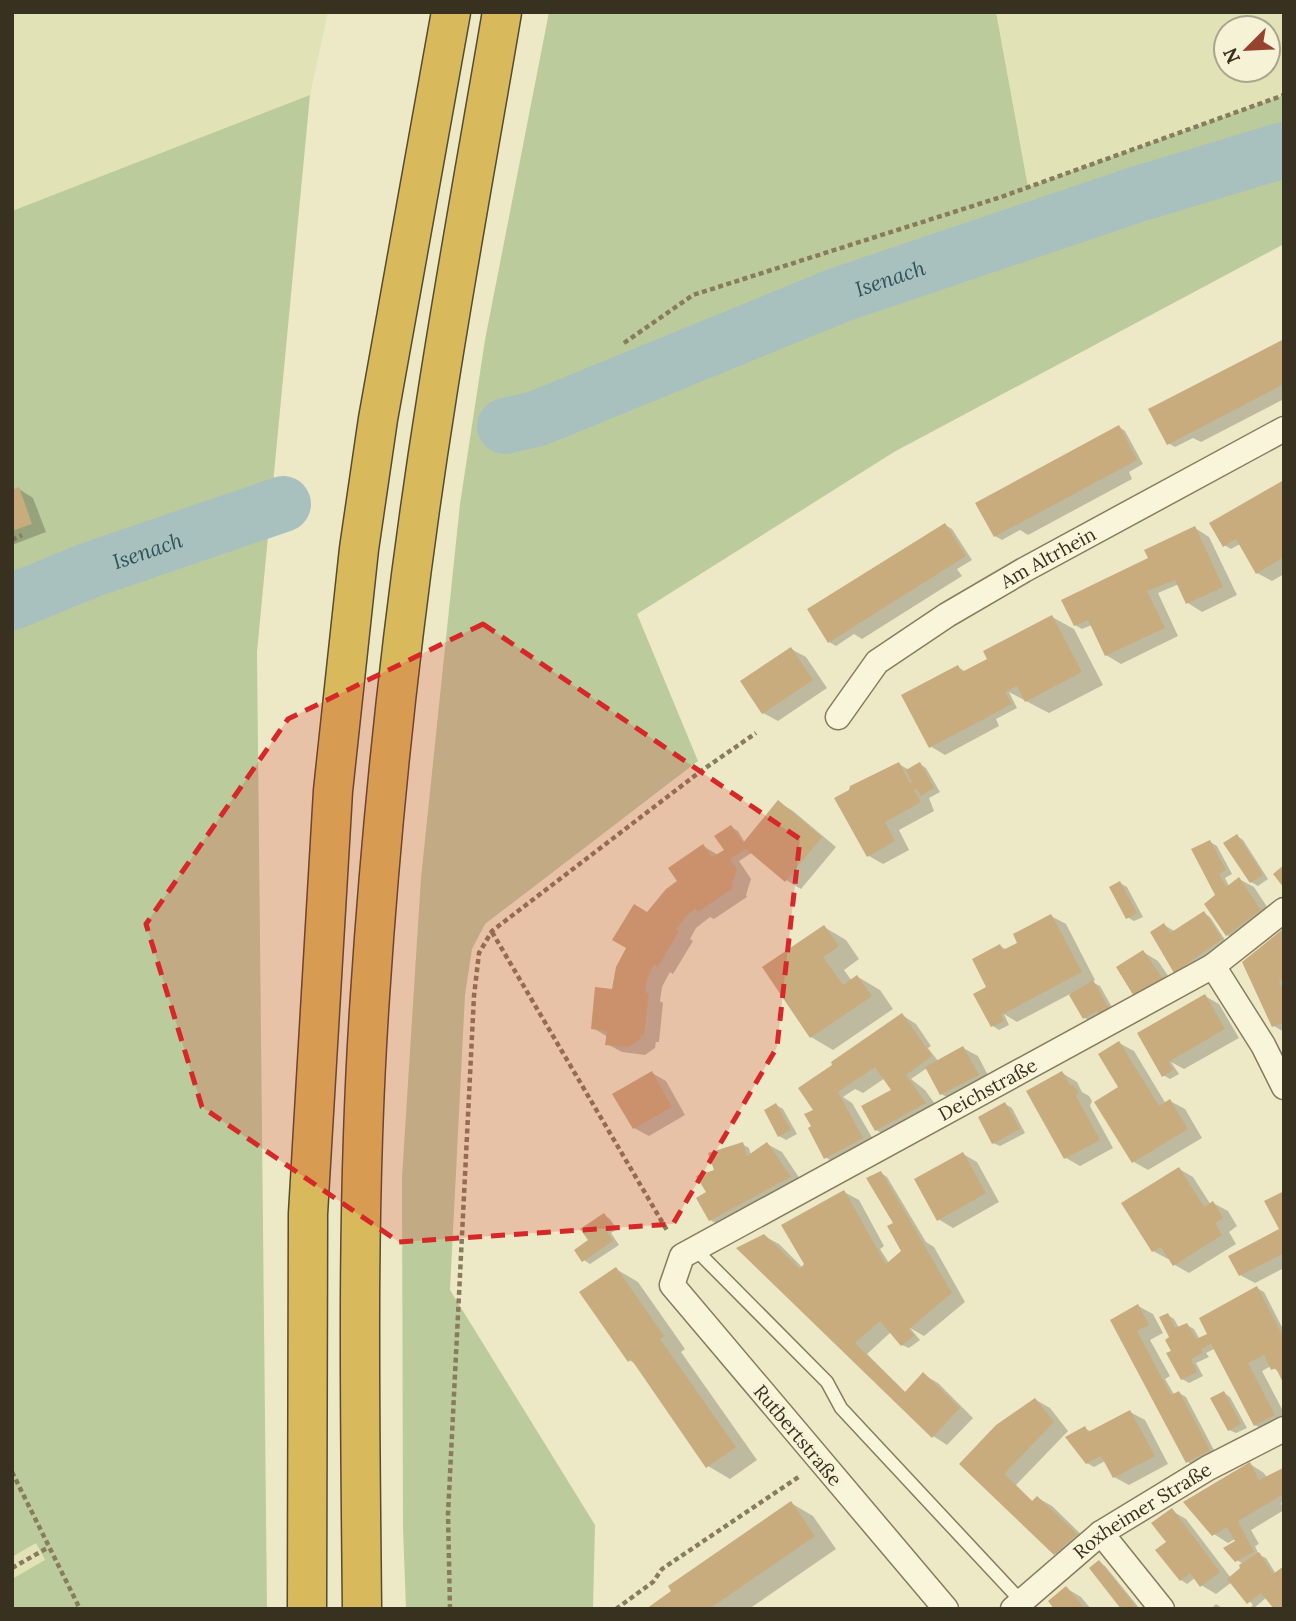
<svg xmlns="http://www.w3.org/2000/svg" width="1296" height="1621" font-family="Lora,serif">
  <style>
    .farmland { fill: #e1e2b5; fill-rule: evenodd }
    .green { fill: #bccb9b }
    .shadow { fill: #0003 }
    .lines { fill: none; stroke-linecap: round; stroke-linejoin: round }
    .river { stroke: #a8c1be; stroke-width: 56 }
    .building { fill: #c9ac7e }
    .lane-casing { stroke: #887c5d; stroke-width: 15 }
    .street-casing { stroke: #887c5d; stroke-width: 27 }
    .highway-casing { stroke: #564a31; stroke-width: 41 }
    .path { stroke: #887c5d; stroke-width: 4.5; stroke-dasharray: 5 3.5; stroke-linecap: butt }
    .lane { stroke: #f8f5da; stroke-width: 12 }
    .street { stroke: #f8f5da; stroke-width: 24 }
    .highway { stroke: #d8ba5c; stroke-width: 38 }
    .marked { fill: #d62828; fill-opacity: 0.2; stroke: #d62828; stroke-width: 5; stroke-dasharray: 14 9; stroke-linejoin: round }
    .labels { text-anchor: middle; dominant-baseline: central; stroke-width: 6; stroke-linejoin: round; paint-order: stroke }
    .street-label { font-size: 19px; fill: #393120; stroke: #f5f2d6 }
    .water-label { font-size: 21px; font-style: italic; fill: #305358; stroke: #f5f2d6 }
  </style>
  <rect width="100%" height="100%" fill="#ede9c7"/>
  <path class="farmland" d="M12,12H328L310,95L12,211Z
    M996,12H1284V95L1028,187ZM1226,28H1268V70H1226Z
    M36,1543L45,1561L12,1579V1557Z"/>
  <path class="green" d="M549,12H996L1028,187L1284,95V244L894,452L637,614L698,761L485,924L472,949L465,995L450,1290L595,1525L593,1609H406L403,1528L402,1177L421,878L460,504L485,340Z
    M310,95L257,652L267,1609H12V1579L45,1560L36,1543L12,1557V211Z"/>
  <path class="shadow" d="M1284,341V399L1201,442L1193,438L1175,447L1168,443Z
    M1119,427L1125,431L1143,464L1129,472L1132,479L1028,535L1020,530L1002,540L995,536Z
    M1284,484V574L1272,581L1257,573L1240,544L1231,549L1224,545Z
    M19,489L33,498L46,532L12,545V492Z
    M945,525L952,529L972,560L957,569L962,576L862,639L854,634L836,646L829,642Z
    M1195,528L1209,537L1237,595L1202,612L1188,603L1179,584L1158,593L1178,636L1121,664L1106,655L1092,625L1082,629L1075,625L1150,559Z
    M1052,617L1074,629L1103,685L1049,713L1009,692L1017,708L996,719L999,726L945,755L930,746L958,667L966,672L987,661Z
    M791,649L806,657L827,688L778,721L763,713Z
    M899,764L909,770L920,764L926,768L940,792L929,798L934,811L899,830L909,850L883,864L869,856Z
    M778,802L793,811L836,847L801,889L786,880L753,852L739,861L751,879L746,895L747,897L714,919L710,917L696,928L690,939L693,941L673,974L670,972L662,987L660,1001L663,1003L659,1042H656L655,1048L645,1055L622,1052L607,1044L608,1037L593,1028L614,991L648,914L680,881L703,846L718,855L726,850L731,827L738,831L745,843Z
    M1237,836L1243,840L1268,879L1258,886L1251,882Z
    M1210,842L1217,846L1232,874L1225,878L1229,886L1239,879L1254,887L1275,919L1241,943L1227,935L1218,895Z
    M1120,883L1127,887L1143,917L1134,921L1127,917Z
    M1204,913L1210,917L1227,943L1190,980L1175,972L1164,925L1176,932Z
    M1051,916L1066,924L1095,980L1092,982L1100,986L1117,1016L1091,1021L1085,1018L1070,994L1017,1022L1004,1014L1009,1025L999,1030L993,1026L989,988L1000,946L1007,950L1019,944Z
    M824,927L846,940L859,959L844,970L852,981L858,977L880,990L893,1009L833,1050L811,1037Z
    M1284,930V1032L1274,1026Z
    M1143,952L1158,961L1177,989L1118,967Z
    M1205,996L1219,1004L1239,1038L1184,1069L1171,1062L1179,1074L1170,1079L1163,1075L1139,1034Z
    M902,1015L916,1024L931,1046L928,1048L938,1061L963,1048L978,1056L992,1083L956,1102L941,1094L927,1068L911,1079L925,1090L940,1111L891,1138L876,1130L894,1090L885,1078L863,1093L855,1089L843,1097L852,1103L877,1146L840,1166L825,1157L813,1126L815,1110Z
    M1119,1043L1134,1051L1166,1104L1170,1101L1185,1109L1202,1138L1148,1170L1134,1162L1121,1088Z
    M652,1073L666,1081L685,1115L649,1136L634,1128Z
    M1062,1073L1077,1082L1082,1092L1089,1096L1092,1101L1090,1106L1113,1148L1080,1166L1066,1158Z
    M1005,1104L1012,1108L1025,1133L1000,1146L993,1143Z
    M776,1105L783,1109L797,1134L786,1140L779,1136Z
    M742,1144L749,1148L751,1155L767,1144L782,1152L804,1185L725,1228L710,1220L709,1193L719,1171Z
    M963,1154L977,1162L999,1202L953,1228L938,1219Z
    M1179,1169L1193,1177L1211,1205L1213,1203L1228,1211L1237,1226L1229,1232L1236,1244L1189,1273L1175,1265L1170,1258L1168,1259L1153,1251Z
    M881,1173L887,1177L926,1242L934,1247L965,1302L924,1336L910,1328L920,1340L909,1348L902,1345L891,1332L867,1354L906,1393L924,1375L938,1383L973,1418L947,1445L933,1436L764,1236L779,1244L803,1268L844,1192L859,1200L884,1246L880,1249L889,1263L903,1251Z
    M1284,1193V1268L1255,1283L1240,1275L1281,1230Z
    M604,1215L610,1219L617,1229L611,1233L619,1245L590,1264L584,1260Z
    M616,1269L638,1282L685,1349L681,1352L757,1460L730,1479L708,1466L637,1365L629,1360Z
    M1257,1288L1264,1292L1284,1331V1381L1280,1373L1271,1366L1262,1371L1284,1413V1426L1270,1433L1255,1425L1216,1348L1206,1353L1209,1357L1196,1363L1203,1376L1189,1383L1182,1379L1173,1352L1168,1315L1174,1319L1179,1328L1187,1325L1194,1329L1200,1340L1209,1335Z
    M1138,1306L1153,1314L1163,1333L1150,1340L1170,1376L1165,1379L1175,1396L1179,1393L1186,1397L1216,1454L1195,1466L1188,1462L1112,1320Z
    M1224,1393L1230,1397L1247,1428L1236,1433L1229,1430Z
    M1036,1400L1050,1408L1068,1431L1016,1485L1033,1502L1038,1498L1052,1506L1090,1543L1069,1562L1055,1553L962,1463Z
    M1130,1412L1145,1420L1168,1464L1129,1485L1114,1477L1105,1461L1094,1467L1087,1463L1085,1428L1091,1432Z
    M1250,1464L1264,1473L1267,1478L1284,1471V1501L1281,1503L1284,1510L1251,1530L1259,1544L1255,1546L1259,1555L1266,1558L1276,1574L1267,1597L1253,1609H1249L1253,1605L1232,1582L1216,1594L1201,1585L1195,1578L1187,1584L1181,1580L1168,1542L1172,1511L1186,1519L1231,1578L1243,1568V1564L1237,1560L1235,1539L1228,1543L1214,1534Z
    M791,1503L813,1516L836,1549L749,1609H649Z
    M1099,1562L1105,1566L1140,1609H1124Z
    M1066,1588L1081,1597L1091,1609H1056Z
    M1216,1604L1222,1608L1223,1609H1211Z"/>
  <g class="lines">
    <g class="river">
      <path id="s1" d="M505,426L536,419L839,295L1138,194L1284,150"/>
      <path id="s2" d="M12,602L90,570L283,504"/>
    </g>
  </g>
  <path class="building" d="M1284,339V384L1167,445L1148,409Z
    M1119,425L1137,460L994,537L975,503Z
    M1282,481L1284,484V557L1256,574L1236,539L1223,547L1209,523Z
    M19,487L32,524L12,531V490Z
    M945,523L966,556L828,643L807,609Z
    M1195,526L1223,587L1186,604L1175,580L1147,591L1165,628L1105,656L1088,620L1074,626L1061,600L1148,558L1144,550Z
    M1052,615L1082,672L1025,702L1017,686L1005,692L1012,704L929,748L901,695L958,665L962,672L987,659L983,651Z
    M791,647L813,680L762,714L740,681Z
    M899,762L910,783L912,782L906,770L920,762L934,788L921,796L917,789L914,790L921,802L885,822L895,841L867,857L834,798L849,790L850,786Z
    M778,800L822,837L785,882L746,849L730,859L737,869L732,885L733,888L698,912L696,909L688,914L676,929L679,931L658,967L654,965L650,972L646,984V993H649L644,1035H641L640,1039L629,1047L605,1045L607,1031L591,1029L595,987L612,989L616,967L626,948L612,940L634,904L647,912L666,889L677,881L668,868L703,844L712,857L724,850L714,836L731,825L743,843Z
    M1237,834L1263,875L1250,883L1223,843Z
    M1210,840L1226,870L1219,874L1226,887L1239,877L1261,910L1226,936L1204,904L1215,895L1191,849Z
    M1284,865V888L1273,874Z
    M1120,881L1137,913L1126,919L1109,887Z
    M1204,911L1222,939L1174,973L1150,932L1164,923L1170,933Z
    M1051,914L1082,972L1001,1015L1004,1021L991,1027L973,994L986,987L972,959L1000,944L1003,950L1017,943L1013,934Z
    M824,925L839,946L823,957L843,985L857,975L872,996L810,1038L762,967Z
    M1284,928V978L1279,982L1284,992V1022L1272,1027L1242,962Z
    M1143,950L1164,980L1135,998L1116,967Z
    M1093,980L1111,1012L1101,1018L1097,1011L1083,1019L1069,995Z
    M1205,994L1225,1029L1168,1062L1173,1070L1162,1077L1137,1033Z
    M902,1013L932,1056L906,1075L926,1103L875,1131L861,1106L891,1090L875,1067L838,1092L863,1138L824,1159L808,1128L811,1126L804,1114L813,1110L798,1088L832,1065L831,1062Z
    M1119,1041L1159,1106L1170,1099L1188,1129L1132,1163L1094,1102L1118,1087L1098,1054Z
    M963,1046L979,1075L940,1095L925,1067Z
    M652,1071L672,1107L633,1129L612,1094Z
    M1062,1071L1070,1085H1074L1078,1092L1076,1096L1100,1140L1064,1159L1026,1091Z
    M1005,1102L1020,1129L992,1144L978,1117Z
    M776,1103L791,1130L778,1137L764,1110Z
    M743,1142L747,1156L767,1142L791,1177L709,1221L696,1198L706,1192L696,1176L714,1170L708,1153Z
    M963,1152L986,1193L937,1221L914,1179Z
    M1179,1167L1204,1207L1213,1201L1223,1218L1215,1223L1222,1235L1173,1266L1161,1247L1152,1252L1121,1203Z
    M881,1171L952,1293L909,1329L914,1336L901,1346L880,1321L855,1343L905,1392L923,1372L960,1408L932,1438L736,1248L764,1234L800,1269L804,1264L781,1225L844,1190L886,1264L901,1251L887,1226L893,1223L866,1178Z
    M1284,1191V1253L1239,1276L1228,1256L1279,1229L1264,1201Z
    M604,1213L612,1224L605,1229L613,1241L582,1262L574,1250L588,1240L580,1229Z
    M616,1267L664,1336L660,1339L736,1447L706,1468L631,1359L628,1362L579,1292Z
    M1257,1286L1284,1338V1385L1276,1368L1271,1370L1264,1355L1248,1363L1275,1415L1254,1426L1211,1344L1201,1349L1203,1353L1191,1359L1197,1372L1181,1380L1166,1353L1171,1351L1165,1340L1169,1337L1159,1317L1168,1313L1175,1328L1187,1323L1196,1339L1207,1334L1199,1318Z
    M1138,1304L1149,1325L1137,1331L1171,1395L1179,1391L1210,1450L1186,1463L1110,1320Z
    M1224,1391L1241,1424L1228,1431L1210,1398Z
    M1035,1398L1054,1422L1004,1474L1032,1501L1037,1496L1077,1534L1054,1555L959,1464L996,1425Z
    M1130,1410L1155,1456L1113,1478L1101,1456L1086,1464L1065,1437L1085,1426L1088,1432Z
    M1250,1462L1259,1480L1283,1468L1284,1494L1238,1521L1254,1552L1235,1562L1223,1548L1235,1541L1227,1527L1212,1536L1183,1502Z
    M791,1501L815,1536L709,1609H646L671,1591L668,1586Z
    M1172,1508L1220,1572L1200,1587L1190,1573L1180,1581L1155,1550L1166,1542L1151,1523Z
    M1259,1552L1273,1574L1284,1566V1609H1274L1261,1593L1247,1604L1227,1579L1240,1568L1239,1565Z
    M1099,1560L1138,1609H1121L1089,1568Z
    M1066,1586L1085,1609H1054L1048,1601Z"/>
  <g class="lines">
    <g class="lane-casing">
      <path id="lane" d="M695,1249L827,1382L841,1408L1021,1601"/>
    </g>
    <g class="street-casing">
      <g id="street">
        <path id="s3" d="M838,717L877,662L947,615L1024,570L1284,429"/>
        <path d="M1213,966L1263,1045L1284,1087"/>
        <path d="M1101,1533L1162,1609"/>
        <path id="s4" d="M946,1609L672,1285L682,1256L1213,966L1284,910"/>
        <path id="s5" d="M1013,1609L1101,1533L1208,1468L1284,1429"/>
      </g>
    </g>
    <g class="highway-casing">
      <path id="highway" d="M307,1609L308,1214L333,791L359,549L378,419L451,12
        M362,1609C360,1404 356,1200 370,996C383,797 405,598 436,402C456,272 480,142 502,12"/>
    </g>
    <path class="path" d="M624,343L693,295L1001,197L1284,95
      M12,540L22,535
      M492,932L668,1232
      M12,1472L80,1609
      M12,1568L49,1547
      M450,1609L448,1514L474,996L479,953L492,931L701,771L756,733
      M616,1609L653,1582L662,1569L800,1476"/>
    <use href="#lane" class="lane"/>
    <use href="#street" class="street"/>
    <use href="#highway" class="highway"/>
  </g>
  <path class="marked" d="M483,624L800,839L777,1047L673,1224L399,1242L202,1107L146,924L288,719Z"/>
  <g class="labels">
    <g class="street-label">
      <text stroke="none"><textPath href="#s3" startOffset="268">Am Altrhein</textPath></text>
      <text stroke="none"><textPath href="#s4" startOffset="803">Deichstraße</textPath></text>
      <text transform="translate(798 1435) rotate(50)">Rutbertstraße</text>
      <text stroke="none"><textPath href="#s5" startOffset="163">Roxheimer Straße</textPath></text>
    </g>
    <g class="water-label">
      <text stroke="none"><textPath href="#s1" startOffset="413">Isenach</textPath></text>
      <text stroke="none"><textPath href="#s2" startOffset="145">Isenach</textPath></text>
    </g>
  </g>
  <rect width="1296" height="1621" fill="none" stroke="#393120" stroke-width="28"/>
  <g transform="translate(1247 49) rotate(246)"><circle r="33" fill="#f5f2d6" stroke="#aaa58d" stroke-width="2"/>
  <path d="M0-5L12 26L0 18L-12 26Z" fill="#95422f"/>
  <text y="-10" font-size="19" font-weight="bold" text-anchor="middle" fill="#393120">N</text>
  </g>
</svg>
